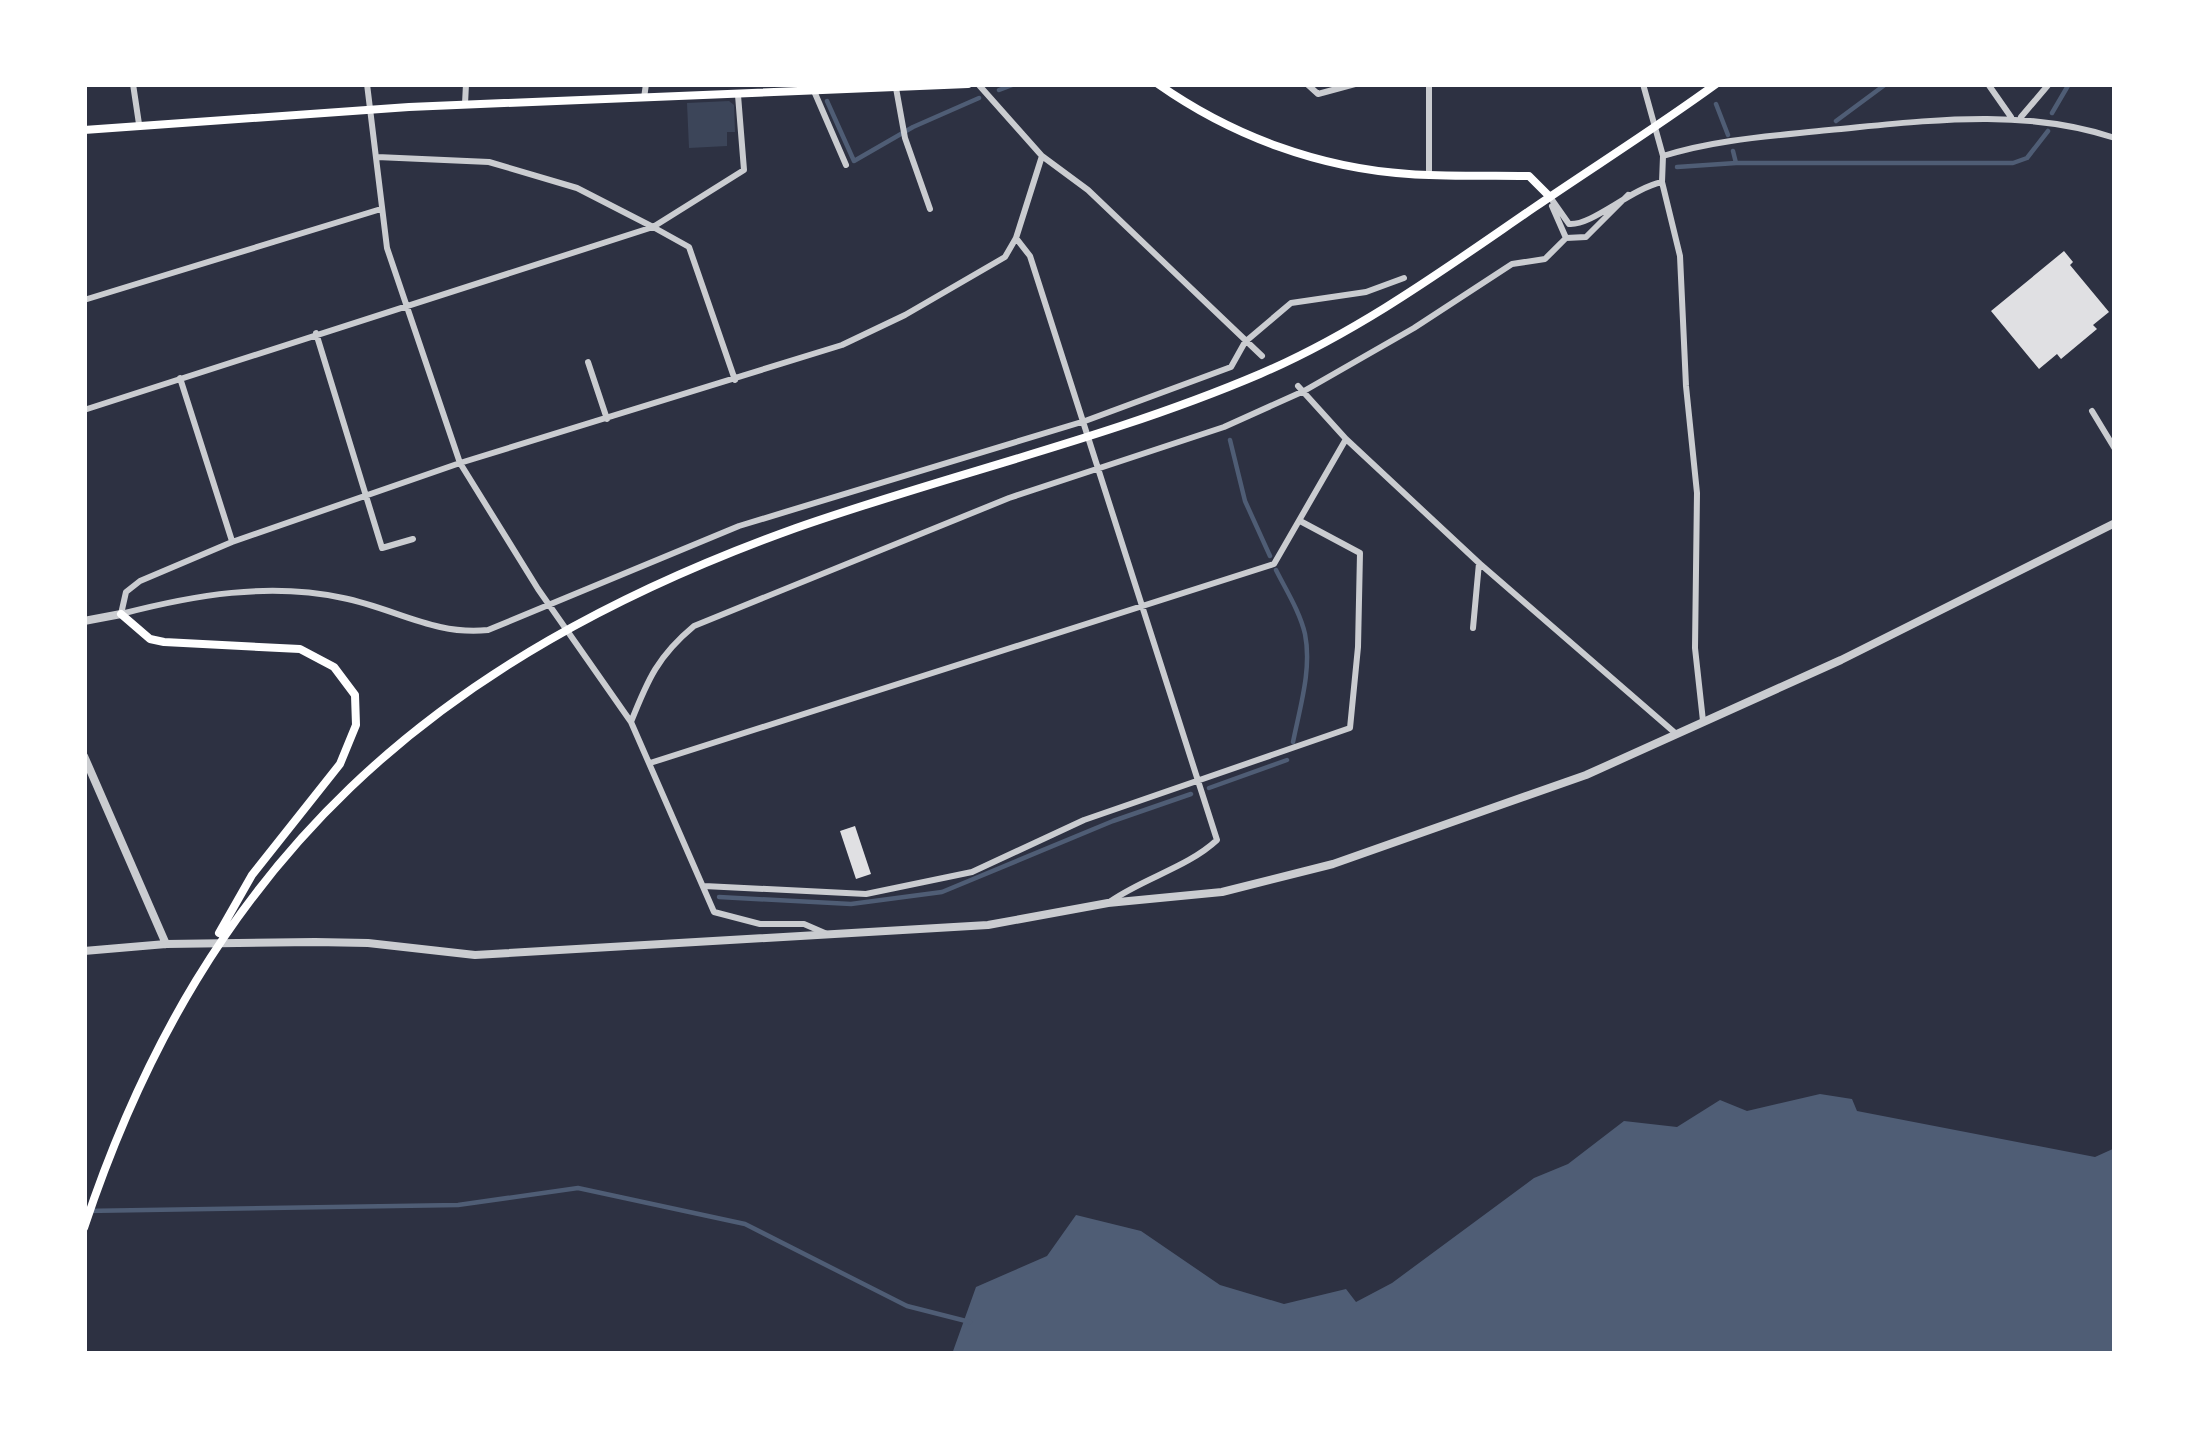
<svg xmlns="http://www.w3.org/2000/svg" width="2199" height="1438" font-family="Manrope,sans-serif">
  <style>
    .green { fill: #3c4559 }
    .water { fill: #4f5d75 }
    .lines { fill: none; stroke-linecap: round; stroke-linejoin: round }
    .stream { stroke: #4f5d75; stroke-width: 4.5 }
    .building { fill: #e0e0e3 }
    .minor { stroke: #caccd0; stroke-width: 6 }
    .tertiary { stroke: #caccd0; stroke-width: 8 }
    .secondary { stroke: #fff; stroke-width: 8 }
  </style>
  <rect width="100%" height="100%" fill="#2d3142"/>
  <path class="green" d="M729,101L734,105L735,132H727V146L689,148L687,103Z"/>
  <path class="water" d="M1820,1094L1852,1099L1857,1111L2095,1157L2115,1148V1354H952L976,1287L1047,1256L1076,1215L1141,1231L1220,1285L1284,1304L1346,1289L1356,1302L1392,1283L1534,1178L1568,1164L1624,1121L1677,1127L1720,1100L1747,1111Z"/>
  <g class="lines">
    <path class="stream" d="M999,90L1015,84
      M827,101L854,161L913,127L979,98
      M1716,104L1728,135
      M2052,113L2069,84
      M1836,121L1886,84
      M1733,151L1736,163H2013L2027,158L2048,131
      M1677,167L1736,163
      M1230,440L1245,501L1270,556
      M1276,570C1286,590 1300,612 1305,634C1312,669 1300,707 1293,742
      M84,601H85
      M1209,788L1287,760
      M719,897L851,904L942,892L1113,821L1191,794
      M84,1211L458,1205L578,1188L745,1224L907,1306L970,1322"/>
  </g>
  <path class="building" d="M2064,251L2073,262L2070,265L2109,312L2093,325L2097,329L2061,359L2057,354L2039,369L1991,311Z
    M855,826L871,874L856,879L840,831Z"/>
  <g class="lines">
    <path class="minor" d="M133,84L139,124
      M367,84L387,248L460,463L538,589L631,722L714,912L760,924H804L827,934
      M978,84L1042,156L1088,190L1262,356
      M1307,84L1318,94L1355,84
      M1643,84L1663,156L1662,182L1680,256L1686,386L1697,493L1695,648L1703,721
      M1988,84L2011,117
      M896,88L905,138L930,209
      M814,91L846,165
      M644,98L646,84
      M465,104L466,84
      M2021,117L2049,84
      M1042,156L1016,238L1005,257L905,315L842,345L460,463L232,542L140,581L126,592L121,614C194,595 269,582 343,598C394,608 435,636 488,630L739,526L1085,421L1231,367L1245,342L1291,303L1366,292L1404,278
      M1663,156C1717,139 1773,136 1829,130C1925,121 2022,107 2115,138
      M377,157L489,162L577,188L653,227L744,170L738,95
      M1429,174V84
      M1550,197L1569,224C1592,226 1630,189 1662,182
      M1552,206L1566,238
      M1016,238L1030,256L1217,840C1188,867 1144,878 1111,901
      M1566,238L1586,237L1628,195
      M84,300L381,209
      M316,333L382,548L413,539
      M588,362L607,419
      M180,378L232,541
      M1298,386L1346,439L1479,563L1674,732
      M84,410L653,227L689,247L735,380
      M2092,411L2115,449
      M1473,628L1479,563
      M631,722C648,679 658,656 694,626L1009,498L1224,427L1304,391L1414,328L1512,264L1545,259L1566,238
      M650,763L1274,564L1346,439
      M704,886L866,894L972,872L1084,820L1350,728L1358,647L1360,553L1302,522"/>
    <path class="tertiary" d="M84,621L121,614
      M84,756L166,944
      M84,951L166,944L315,942L368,943L475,955L988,925L1108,903L1222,892L1333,864L1586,775L1841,660L2115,523"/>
    <path class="secondary" d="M1158,84C1232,136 1319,168 1409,174C1449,177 1489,175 1529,176L1550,197
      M84,130L409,107L968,84
      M121,614L150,639L164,642L300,649L334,667L355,695L356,725L340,764L252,875L219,933
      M84,1228C207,857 434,658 796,528C950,474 1110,438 1260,374C1360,331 1446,268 1535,207C1595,166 1657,127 1716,84"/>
  </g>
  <rect width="2199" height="1438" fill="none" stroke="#ffffff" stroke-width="174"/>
</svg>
